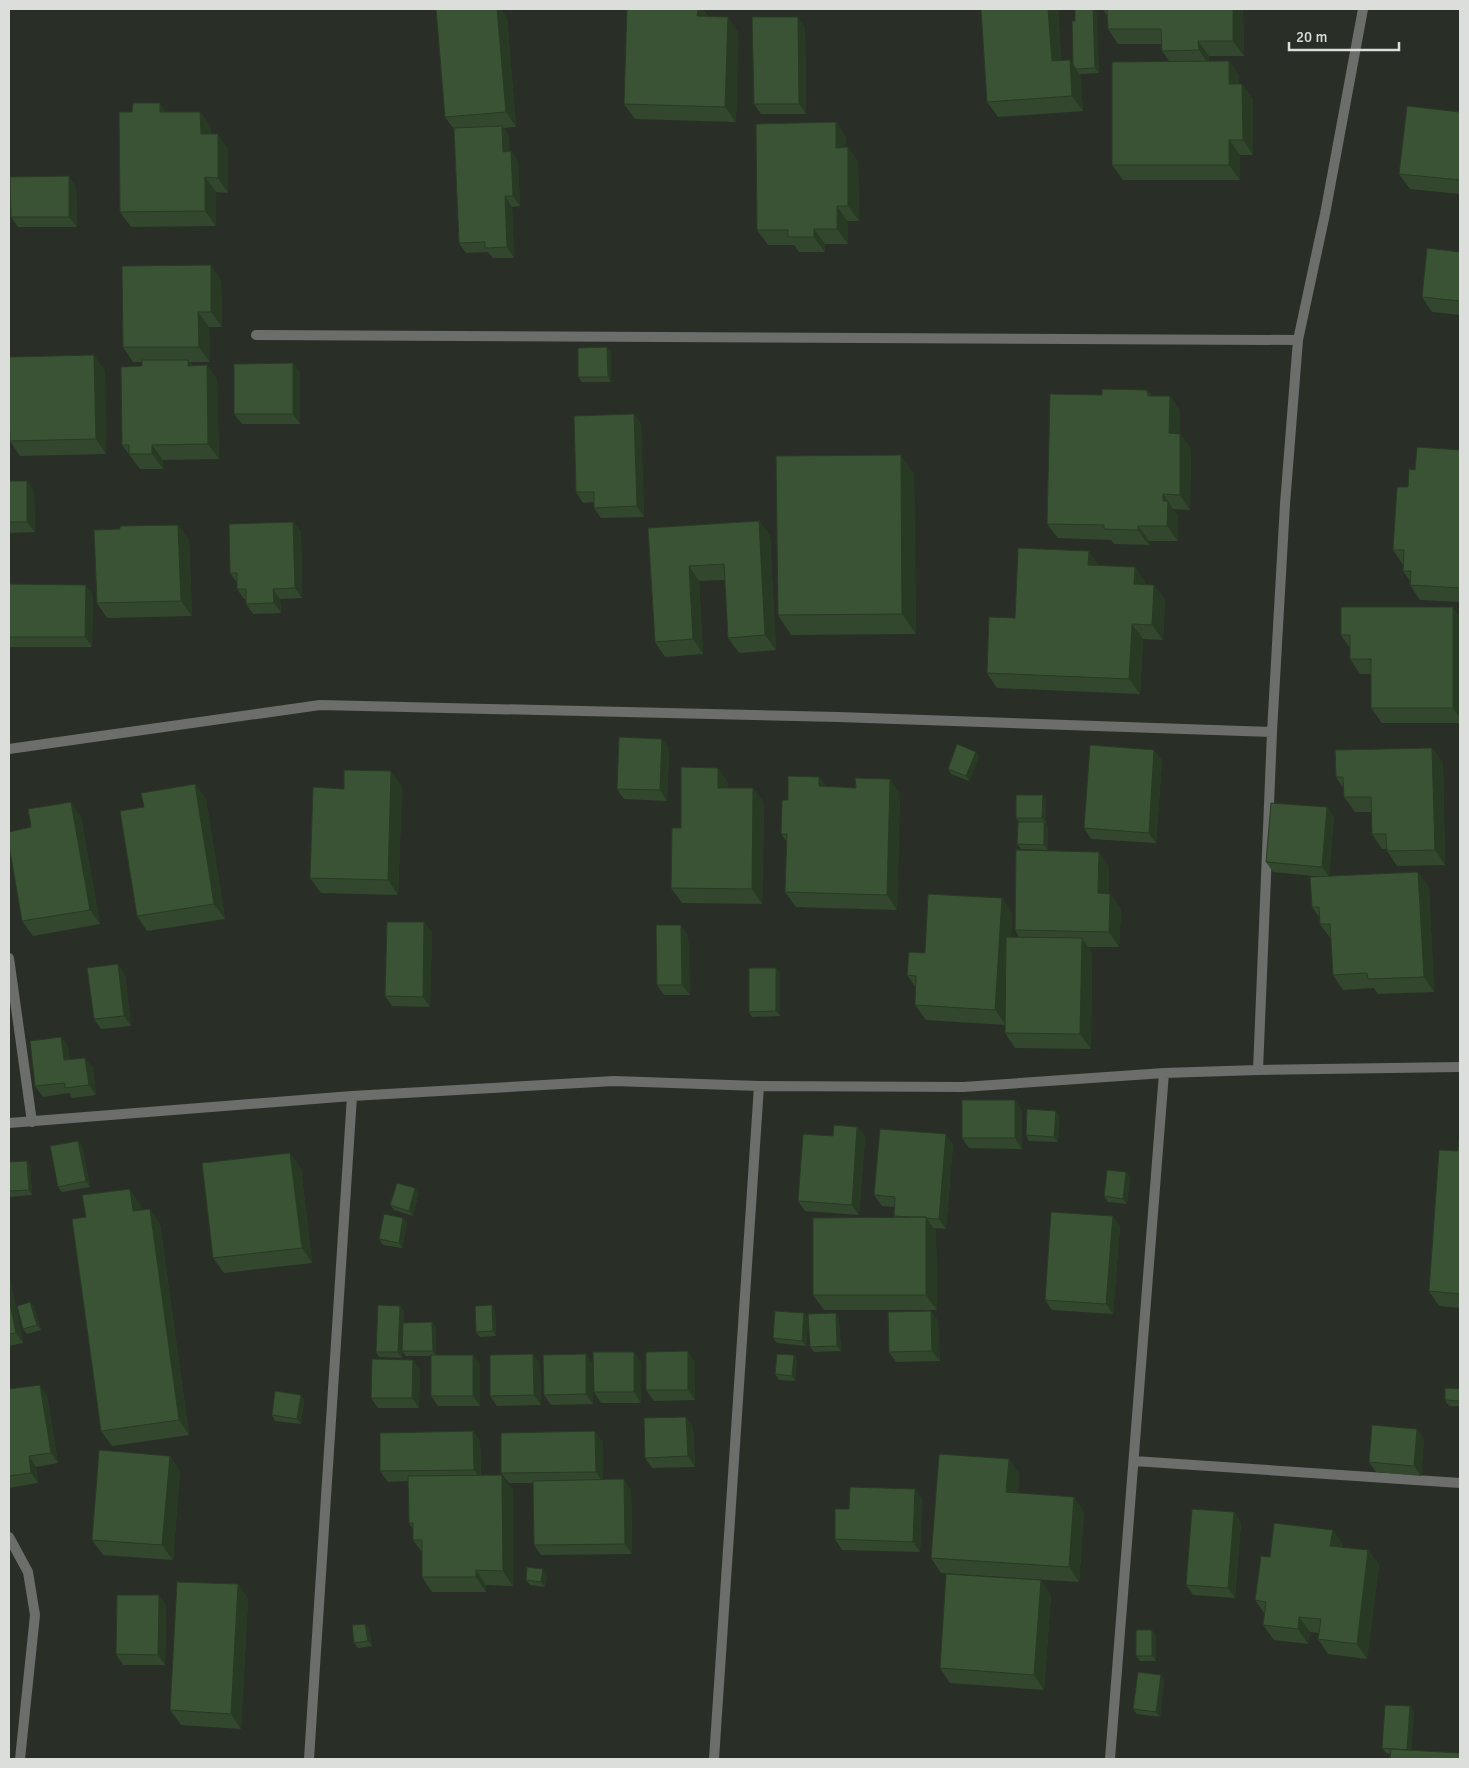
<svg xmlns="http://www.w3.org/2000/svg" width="1469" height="1768" font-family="Signika,sans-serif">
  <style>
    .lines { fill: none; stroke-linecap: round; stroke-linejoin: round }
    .minor { stroke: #6b6e6a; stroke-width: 10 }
    .wall { fill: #32472d }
    .shaded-wall { fill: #293a24 }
    .building { fill: #3a5334; stroke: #293a24 }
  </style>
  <rect width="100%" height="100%" fill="#292f27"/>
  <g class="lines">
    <path class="minor" d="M1363,9L1325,214L1298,340L1285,504L1272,732L1258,1070L1460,1067
      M256,335L1298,340
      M9,749L320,705L838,717L1272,732
      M9,958L32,1122
      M9,1123L352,1096L614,1081L759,1086L963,1087L1164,1073L1258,1070
      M1134,1461L1460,1483
      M9,1537L28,1572L35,1615L20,1759
      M309,1759L352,1096
      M714,1759L759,1086
      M1110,1759L1164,1073"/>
  </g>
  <path class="wall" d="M627,9H702L708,16L738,32L736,122L635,119L624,104Z
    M981,9H1058L1061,60H1070L1073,64L1075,21V9H1096L1099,73L1080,74L1083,111L998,117L987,102Z
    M1103,9H1243L1244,56H1209V61H1229L1239,76V84H1242L1253,99V155H1240V180H1123L1112,165L1169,61L1162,51L1161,44H1118L1108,29L1107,16Z
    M507,18L516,127L503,128L509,136V152L511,151L518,162L520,206L512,207L514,258H493L488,252L466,253L459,243L454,129L445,117Z
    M805,27L806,114H761L754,104Z
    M166,112H200L211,127V134L228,149V193L216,192V226L131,227L120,212Z
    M1460,112V194L1410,189L1399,174Z
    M836,122L846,137V147H848L858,162L859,221H847L848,244H825V252H799L794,245H768L757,230Z
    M76,186L77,227H18L11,217Z
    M1460,252V315L1432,312L1422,297Z
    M221,280L222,327H209L210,362H190L193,366L207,365L217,380L219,459L163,460V469H140L122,445L142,366V362H133L123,347Z
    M607,347L611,352V382H582L578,377Z
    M9,357L105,370L106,454L20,456L10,441V425H9Z
    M293,363L300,373V424H242L234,414Z
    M1147,390L1151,396H1170L1180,411V434L1191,449L1190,510L1173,509L1178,516V541H1149V545L1114,544L1111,540L1058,538L1047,524L1102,395Z
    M634,414L641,424L644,517L601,518L594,508V502L583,503L576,492Z
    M1460,450V602L1420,600L1410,585V581L1403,571V565L1393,550L1408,487L1415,470Z
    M914,474L916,634L791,635L778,615Z
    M9,481H27L34,491L35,532L9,533Z
    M759,521L770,536L776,650L739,653L728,638L725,580L699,581L703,654L665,657L655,642L648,528Z
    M293,522L301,532L302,598L280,599L281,613L253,614L246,604V599H244L237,589V583L230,573Z
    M178,525L189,540L192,616L107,618L97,603Z
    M1099,566L1135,567L1145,582V585H1154L1165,600L1163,640L1143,639L1140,694L997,688L987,673L1015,618Z
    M9,584L93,595L92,647H9Z
    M1453,607L1460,618V723H1382L1371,708V674H1360L1350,659V648L1341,635Z
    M662,739L669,749L667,801L624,799L617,789Z
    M1432,748L1443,763L1445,865L1397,866L1387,851V849H1382L1372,834V812H1355L1344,797V789L1336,777Z
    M979,757L969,781L951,774L948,769Z
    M1162,760L1156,843L1091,839L1084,828Z
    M718,768L728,783V788H753L764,803L762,904L682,903L671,888L681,828Z
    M819,777L826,787L856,788L900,794L897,910L796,907L785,892L787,842L781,834L788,800Z
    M195,784L206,799L225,919L147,931L137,916L144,807Z
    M402,786L398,895L321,893L310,878L344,789Z
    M1046,800V823H1045L1048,827V850L1021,849L1017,844L1019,822L1016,818Z
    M71,802L81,817L100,924L33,936L22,921L31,827Z
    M1327,807L1334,817L1329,876L1429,887L1434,992L1378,994L1374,988L1343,990L1333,975L1331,939L1320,924V918L1312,907L1324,877L1273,872L1266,862Z
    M1099,852L1109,867V894H1110L1121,909L1119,947H1088L1092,953L1091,1049L1015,1048L1005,1033V1025L926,1020L915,1005L916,988L907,975L925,953L1002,898L1012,913L1011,937H1019L1015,930Z
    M424,922L432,933L430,1007L392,1006L385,996Z
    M688,935L690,995H664L657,985Z
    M776,968L780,973V1016L752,1017L749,1012Z
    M125,974L131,1026L101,1029L94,1019Z
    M61,1037L68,1047L69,1060L93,1068L96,1095L72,1098L69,1093L43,1097L35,1086Z
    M1022,1110V1149L969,1148L962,1138Z
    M1056,1111L1059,1116L1058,1142L1029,1141L1026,1135Z
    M857,1127L865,1137L859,1215L805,1211L798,1201L833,1136Z
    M1460,1139V1308L1439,1306L1429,1291Z
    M78,1141L82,1146L90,1187L62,1192L58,1187Z
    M953,1144L946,1229L934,1228L936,1232L937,1310H824L813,1295L895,1217L894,1216V1207L882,1206L874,1195Z
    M27,1161L30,1166L32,1195L9,1197V1162Z
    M301,1168L312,1263L224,1273L213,1258Z
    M1126,1172L1130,1177L1127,1204L1108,1202L1104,1196Z
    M415,1188L418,1194L413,1216L394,1210L390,1205Z
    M140,1204L141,1210L160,1224L189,1435L112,1446L101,1431Z
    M403,1218L407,1223L402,1248L383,1245L379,1239Z
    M1120,1226L1113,1314L1052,1310L1045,1300Z
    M9,1274L23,1343L9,1346Z
    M30,1302L34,1307L41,1330L27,1334L23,1329Z
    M492,1305L495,1311L496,1336L480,1337L476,1332Z
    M400,1306L404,1311L403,1323L432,1322L436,1327V1355L480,1365V1406H438L431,1396V1356H406L402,1351L403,1339L402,1358L379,1357L376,1352Z
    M931,1311L938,1321L940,1361L896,1362L889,1352Z
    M808,1318L806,1346L777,1343L773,1338Z
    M839,1319L841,1351L814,1352L810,1347Z
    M533,1354L540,1364L541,1405L497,1406L490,1396Z
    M586,1354L593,1365V1404L551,1405L544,1395Z
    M794,1355L797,1360L795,1381L779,1380L775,1374Z
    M413,1360L420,1370L419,1408H378L371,1398Z
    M641,1362V1403H601L594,1392Z
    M695,1362V1400L654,1401L646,1390Z
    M9,1389L47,1395L58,1463L36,1467L38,1483L9,1488Z
    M1460,1389V1406H1449L1445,1400Z
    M301,1395L304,1400L301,1424L275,1421L272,1415Z
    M686,1417L693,1427L695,1467L652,1468L645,1458Z
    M1417,1429L1424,1439L1421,1476L1376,1472L1369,1462Z
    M473,1431L480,1441L481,1475L513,1490V1586L486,1585V1592H432L422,1577V1552L413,1540V1529L409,1523L408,1481L388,1482L380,1471Z
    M603,1442V1480L631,1490L632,1554L541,1555L534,1545L533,1483H509L501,1473Z
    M1009,1459L1019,1474L1018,1493L1084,1512L1079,1582L941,1573L931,1558Z
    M180,1471L173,1560L103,1555L92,1540Z
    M915,1489L922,1499L920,1552L842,1550L835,1539Z
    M1234,1512L1241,1523L1235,1598L1193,1595L1186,1585Z
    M1333,1530L1343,1545V1547L1368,1550L1379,1565L1367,1659L1328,1654L1318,1639L1319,1633L1310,1632L1308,1644L1274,1640L1263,1625L1264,1613L1255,1600L1270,1557Z
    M547,1574L545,1587L530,1585L526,1580Z
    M238,1584L248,1599L241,1729L181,1725L170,1710Z
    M159,1595L166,1606L165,1665H123L116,1654Z
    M1051,1595L1044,1690L950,1683L940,1668Z
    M365,1624L369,1629L372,1646L358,1648L354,1643Z
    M1156,1635V1661H1140L1136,1656Z
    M1161,1675L1164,1680L1160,1717L1137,1714L1133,1709Z
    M1414,1711L1411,1750L1390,1754L1386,1753L1382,1748Z"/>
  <path class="shaded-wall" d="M497,9H501L507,18L516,127L506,112Z
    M698,9H702L709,18L697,16Z
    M1048,9H1058L1062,76L1052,61Z
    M1093,9H1096L1099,73L1095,68Z
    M1233,9H1243L1244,56L1233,41Z
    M728,17L738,32L736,122L725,107Z
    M798,17L805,27L806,114L799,104Z
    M1198,41L1209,56V65L1199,50Z
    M1070,60L1080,75L1083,111L1072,96Z
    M1229,61L1239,76V99L1229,84Z
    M1242,84L1253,99V155L1243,140Z
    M160,103L170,118L160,112Z
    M200,112L211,127V149L201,134Z
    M836,122L846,137V163L836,148Z
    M502,126L509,136L510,162L503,152Z
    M218,134L228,149V193L218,178Z
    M1229,140L1240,155V180L1229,165Z
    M848,147L858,162L859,221L848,206Z
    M511,151L518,162L520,206L513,196Z
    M69,176L76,186L77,227L69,217Z
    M205,177L216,192V226L205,211Z
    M505,196L512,207L514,258L507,247Z
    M837,206L847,221L848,244L837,229Z
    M814,229L825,244V252L814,237Z
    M211,265L221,280L222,327L211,312Z
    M198,312L209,327L210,362L199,347Z
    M607,347L611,352V382L608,377Z
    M94,355L105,370L106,454L96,439Z
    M188,360L199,375L188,366Z
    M293,363L300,373V424L293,414Z
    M207,365L217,380L219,459L208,444Z
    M1170,396L1180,411V448L1169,433Z
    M634,414L641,424L644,517L637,506Z
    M1180,434L1191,449L1190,510L1180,495Z
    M152,445L163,460V469L152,454Z
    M901,455L914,474L916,634L902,614Z
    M27,481L34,491L35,532L27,522Z
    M1163,494L1178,516V541L1167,526L1163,501Z
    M759,521L770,536L776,650L765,635Z
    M293,522L301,532L302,598L295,588Z
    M178,525L189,540L192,616L181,601Z
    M1138,526L1149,541V545L1138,530Z
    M1089,551L1099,566L1088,565Z
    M689,566L699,581L703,654L693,639Z
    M1135,567L1145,582L1144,599L1134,584Z
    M86,585L93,595L92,647L85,637Z
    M1154,585L1165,600L1163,640L1152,625Z
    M273,589L280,599L281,613L274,603Z
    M1453,607L1460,618V718L1453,708Z
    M1132,624L1143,639L1140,694L1129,679Z
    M662,739L669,749L667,801L660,790Z
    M1432,748L1443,763L1445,865L1435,850Z
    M1154,750L1162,760L1156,843L1149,833Z
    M976,752L979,757L969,781L966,776Z
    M718,768L728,783V803L718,788Z
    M391,771L402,786L398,895L388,880Z
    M819,777L829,792L819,786Z
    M890,779L900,794L897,910L887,895Z
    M195,784L206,799L225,919L214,904Z
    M753,788L764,803L762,904L752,889Z
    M1043,795L1046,800V823L1042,818Z
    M71,802L81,817L100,924L90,910Z
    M1327,807L1334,817L1329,877L1322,867Z
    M1044,822L1048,827V850L1044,845Z
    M1099,852L1109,867V908L1098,893Z
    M1418,872L1429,887L1434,992L1424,977Z
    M1110,894L1121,909L1119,947L1109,932Z
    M1002,898L1012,913L1006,1025L995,1010Z
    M424,922L432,933L430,1007L423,997Z
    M681,925L688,935L690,995L682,985Z
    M1082,938L1092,953L1091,1049L1080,1034Z
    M118,964L125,974L131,1026L124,1016Z
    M776,968L780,973V1016L776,1011Z
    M61,1037L68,1047L71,1071L64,1060Z
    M85,1058L93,1068L96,1095L89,1085Z
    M1015,1100L1022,1110V1149L1015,1138Z
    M1056,1111L1059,1116L1058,1142L1054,1137Z
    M857,1127L865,1137L859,1215L852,1205Z
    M946,1134L953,1144L946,1229L939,1219Z
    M78,1141L82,1146L90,1187L86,1181Z
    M290,1153L301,1168L312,1263L302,1248Z
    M27,1161L30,1166L32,1195L29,1190Z
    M1126,1172L1130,1177L1127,1204L1123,1199Z
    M415,1188L418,1194L413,1216L409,1211Z
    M130,1189L140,1204L144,1226L133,1211Z
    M150,1209L160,1224L189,1435L179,1420Z
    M1113,1216L1120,1226L1113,1314L1106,1304Z
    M926,1217L936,1232L937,1310L926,1295Z
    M403,1218L407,1223L402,1248L399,1243Z
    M9,1274L23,1343L16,1333L9,1298Z
    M30,1302L34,1307L41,1330L37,1325Z
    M492,1305L495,1311L496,1336L493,1331Z
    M400,1306L404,1311L402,1358L398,1352Z
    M931,1311L938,1321L940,1361L932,1351Z
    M804,1313L808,1318L806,1346L802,1341Z
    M836,1313L839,1319L841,1351L837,1346Z
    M432,1322L436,1327V1356L433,1351Z
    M688,1351L695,1362V1400L688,1390Z
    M634,1352L641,1362V1403L634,1392Z
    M533,1354L540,1364L541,1405L534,1395Z
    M586,1354L593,1365V1404L586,1394Z
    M473,1355L480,1365V1406L473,1396Z
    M794,1355L797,1360L795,1381L792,1376Z
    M413,1360L420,1370L419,1408L412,1398Z
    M40,1385L47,1395L58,1463L51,1453Z
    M301,1395L304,1400L301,1424L297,1419Z
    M686,1417L693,1427L695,1467L688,1456Z
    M1417,1429L1424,1439L1421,1476L1414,1466Z
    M473,1431L480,1441L481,1480L474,1470Z
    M595,1431L603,1442V1482L596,1472Z
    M29,1456L36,1467L38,1483L31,1473Z
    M170,1456L180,1471L173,1560L162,1545Z
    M1009,1459L1019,1474L1017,1507L1006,1492Z
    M502,1475L513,1490V1586L503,1571Z
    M624,1479L631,1490L632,1554L625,1544Z
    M915,1489L922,1499L920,1552L913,1542Z
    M1074,1497L1084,1512L1079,1582L1069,1567Z
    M1234,1512L1241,1523L1235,1598L1228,1588Z
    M1333,1530L1343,1545L1341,1561L1330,1546Z
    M1368,1550L1379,1565L1367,1659L1357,1644Z
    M543,1569L547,1574L545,1587L541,1582Z
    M476,1570L486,1585V1592L476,1577Z
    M1041,1580L1051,1595L1044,1690L1034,1675Z
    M238,1584L248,1599L241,1729L231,1714Z
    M159,1595L166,1606L165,1665L158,1655Z
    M1299,1617L1310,1632L1308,1644L1298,1629Z
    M365,1624L369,1629L372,1646L368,1641Z
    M1152,1630L1156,1635V1661L1152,1656Z
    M1161,1675L1164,1680L1160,1717L1156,1712Z
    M1410,1706L1414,1711L1411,1755L1407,1750Z"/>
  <path class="building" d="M436,9H497L506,112L445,117Z
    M627,9H698L697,16L728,17L725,107L624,104Z
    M981,9H1048L1052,61L1070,60L1072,96L987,102Z
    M1075,9H1093L1095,68L1076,69L1073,64L1072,21H1075Z
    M1107,9H1233V41H1198L1199,50L1162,51L1161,29H1108Z
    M752,17H798L799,104H754Z
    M1229,61V84H1242L1243,140H1229V165H1112V62Z
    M133,103H160V112H200L201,134H218V178L205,177V211L120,212L119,112H132Z
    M1407,106L1460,112V180L1399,174Z
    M836,122V148L848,147V206H837V229H814V237H788V230H757L756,124Z
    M502,126L503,152L511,151L513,196H505L507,247L485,248V242L459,243L454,128Z
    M69,176V217H11L10,177Z
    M1427,248L1460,252V301L1422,297Z
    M211,265V312H198L199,347H123L122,266Z
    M607,347L608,377H578V348Z
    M94,355L96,439L10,441L9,409V357Z
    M142,360H188V366L207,365L208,444L152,445V454H129V445H122L121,367L142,366Z
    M293,363V414H234V364Z
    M1102,389L1147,390L1148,396H1170L1169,433L1180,434V495L1163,494V501H1168L1167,526H1138V530L1104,529V525L1047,524L1050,394L1102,395Z
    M634,414L637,506L594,508V492H576L574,416Z
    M1417,447L1460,450V588L1410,585L1411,571H1403L1404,550H1393L1397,487H1408L1409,469L1415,470Z
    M901,455L902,614L778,615L776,456Z
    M9,481H27V522H9Z
    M759,521L765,635L728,638L724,564L689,566L693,639L655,642L648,528Z
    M293,522L295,588L273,589L274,603L246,604V589H237V573H230L229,524Z
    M178,525L181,601L97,603L94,530L120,529V526Z
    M1018,548L1089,551L1088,565L1135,567L1134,584L1154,585L1152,625L1132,624L1129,679L987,673L989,617L1015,618Z
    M9,584L86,585L85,637H9Z
    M1341,607H1453V708H1371V659H1350V635H1341Z
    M619,737L662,739L660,790L617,789Z
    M957,744L976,752L966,776L948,769Z
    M1090,745L1154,750L1149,833L1084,828Z
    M1432,748L1435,850L1387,851L1386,834H1372L1371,797H1344L1343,777H1336L1335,750Z
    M681,767L718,768V788H753L752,889L671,888L672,828H681Z
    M344,770L391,771L388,880L310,878L313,787L344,789Z
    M788,776L819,777V786L856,788L855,778L890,779L887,895L785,892L787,834H781L782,800H788Z
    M195,784L214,904L137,916L120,811L144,807L141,793Z
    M1016,795H1043L1042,818H1016Z
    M71,802L90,910L22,921L9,845V832L31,827L28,809Z
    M1271,803L1327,807L1322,867L1266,862Z
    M1018,822H1044V845L1017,844Z
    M1016,850L1099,852L1098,893L1110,894L1109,932L1015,930Z
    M1418,872L1424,977L1368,979L1367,973L1333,975L1330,924H1320L1319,907H1312L1310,877Z
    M928,894L1002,898L995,1010L915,1005L916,976L907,975L909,952L925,953Z
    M387,922H424L423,997L385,996Z
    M656,925H681L682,985H657Z
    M1006,937L1082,938L1080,1034L1005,1033Z
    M118,964L124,1016L94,1019L87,968Z
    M749,968H776V1011L749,1012Z
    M61,1037L64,1060L85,1058L89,1085L65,1088V1083L35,1086L30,1041Z
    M962,1100H1015V1138H962Z
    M1027,1109L1056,1111L1054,1137L1026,1135Z
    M834,1125L857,1127L852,1205L798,1201L803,1134L833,1136Z
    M880,1129L946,1134L939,1219L926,1218V1217H911L894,1216L895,1197L874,1195Z
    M1459,1139H1460V1294L1429,1291L1439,1150L1458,1151Z
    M78,1141L86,1181L58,1187L50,1146Z
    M290,1153L302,1248L213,1258L202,1163Z
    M27,1161L29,1190L9,1191V1162Z
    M1107,1170L1126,1172L1123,1199L1104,1196Z
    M397,1183L415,1188L409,1211L390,1205Z
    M130,1189L133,1211L150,1209L179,1420L101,1431L72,1219L86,1217L82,1195Z
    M1051,1212L1113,1216L1106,1304L1045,1300Z
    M384,1214L403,1218L399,1243L379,1239Z
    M926,1217V1295H813V1218Z
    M9,1298L16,1333L9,1334Z
    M30,1302L37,1325L23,1329L17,1306Z
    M378,1305L400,1306L398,1352H376Z
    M492,1305L493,1331L476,1332L475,1306Z
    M775,1311L804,1313L802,1341L773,1338Z
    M931,1311L932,1351L889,1352L888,1312Z
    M836,1313L837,1346L810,1347L808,1314Z
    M432,1322L433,1351H402L403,1323Z
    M688,1351V1390H646V1352Z
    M593,1352H634V1392H594Z
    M533,1354L534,1395L490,1396V1355Z
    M586,1354V1394L544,1395L543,1355Z
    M777,1354L794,1355L792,1376L775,1374Z
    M431,1355H473V1396H431Z
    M372,1359L413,1360L412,1398H371Z
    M40,1385L51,1453L29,1456L31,1473L9,1476V1389Z
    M1445,1388L1460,1389V1401L1445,1400Z
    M275,1391L301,1395L297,1419L272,1415Z
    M686,1417L688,1456L645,1458L644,1418Z
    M1372,1425L1417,1429L1414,1466L1369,1462Z
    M473,1431L474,1470L380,1471V1433Z
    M595,1431L596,1472L501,1473V1433Z
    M99,1450L170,1456L162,1545L92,1540Z
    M939,1454L1009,1459L1006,1492L1074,1497L1069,1567L931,1558Z
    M502,1475L503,1571L476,1570V1577H422V1540H413V1523H409L408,1476Z
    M624,1479L625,1544L534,1545L533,1481Z
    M850,1487L915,1489L913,1542L835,1539V1509H849Z
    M1192,1509L1234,1512L1228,1588L1186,1585Z
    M1274,1523L1333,1530L1330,1546L1368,1550L1357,1644L1318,1639L1321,1619L1299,1617L1298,1629L1263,1625L1266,1602L1255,1600L1261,1556L1270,1557Z
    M527,1567L543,1569L541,1582L526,1580Z
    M946,1574L1041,1580L1034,1675L940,1668Z
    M177,1582L238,1584L231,1714L170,1710Z
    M117,1595H159L158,1655L116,1654Z
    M365,1624L368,1641L354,1643L352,1625Z
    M1136,1630H1152V1656H1136Z
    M1138,1672L1161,1675L1156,1712L1133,1709Z
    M1385,1705L1410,1706L1407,1750L1382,1748Z
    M1391,1749L1460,1753V1759H1390Z"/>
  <rect width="1469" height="1768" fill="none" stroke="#dbdeda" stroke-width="20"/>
  <path d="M1289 42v8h110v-8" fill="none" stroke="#dbdeda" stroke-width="2.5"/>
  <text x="1296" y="42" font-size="15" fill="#dbdeda" stroke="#292f27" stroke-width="4" paint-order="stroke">20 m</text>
</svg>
